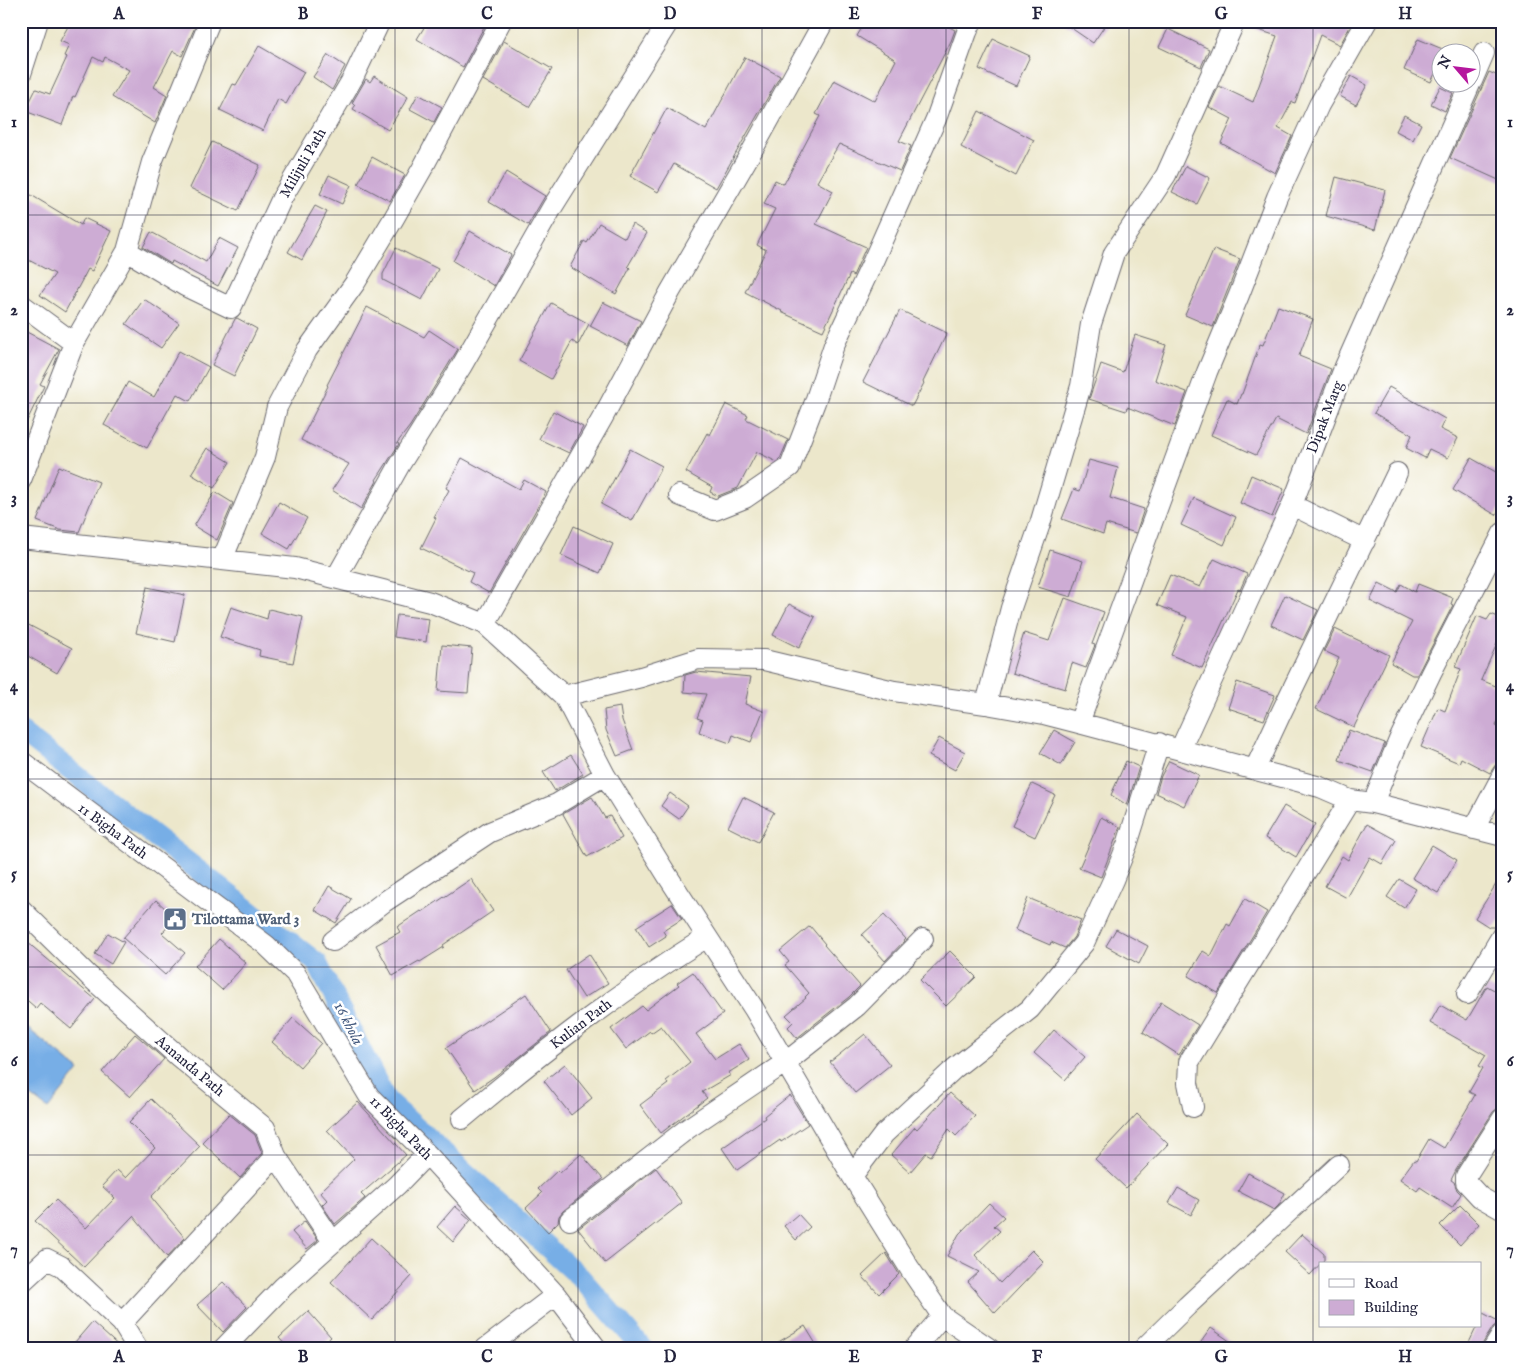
<svg xmlns="http://www.w3.org/2000/svg" width="1524" height="1370" font-family="'IM FELL English',serif">
  <style>
    .water { fill: #77aee6; stroke: #4c6890 }
    .lines { fill: none; stroke-linecap: round; stroke-linejoin: round }
    .canal { stroke: #77aee6; stroke-width: 21 }
    .building { fill: #cdacd4 }
    .minor-casing { stroke: #69676d; stroke-width: 22 }
    .minor { stroke: #fff; stroke-width: 20 }
    .grid { fill: none; stroke: #22223b; stroke-width: 1; stroke-opacity: 0.55 }
    .labels { text-anchor: middle; dominant-baseline: central; stroke-width: 5; stroke-linejoin: round; paint-order: stroke }
    .street-label { font-size: 15px; fill: #22223b; stroke: #fff }
    .service-label { font-size: 15px; font-weight: bold; fill: #4e5e75; stroke: #fff; text-anchor: start }
    .water-label { font-size: 16px; font-style: italic; fill: #445a7f; stroke: #fff }
    .neatline { fill: none; stroke: #22223b; stroke-width: 2 }
    .grid-label { font-size: 16px; text-anchor: middle; font-weight: bold; fill: #22223b }
  </style>
  <rect width="100%" height="100%" fill="#fff"/>
  <filter id="ink" filterUnits="userSpaceOnUse"><feTurbulence type="fractalNoise" baseFrequency=".02" numOctaves="2"/><feDisplacementMap in="SourceGraphic" scale="10" xChannelSelector="R" yChannelSelector="G"/><feConvolveMatrix kernelMatrix="1 2 1 2 8 2 1 2 1" color-interpolation-filters="sRGB"/></filter>
  <filter id="wash" filterUnits="userSpaceOnUse"><feTurbulence type="fractalNoise" baseFrequency=".0096" numOctaves="4" result="noise"/><feDisplacementMap in="SourceGraphic" scale="20" xChannelSelector="R" yChannelSelector="G"/><feGaussianBlur stdDeviation="1.12" result="paint"/><feColorMatrix in="noise" values="0 0 0 0 0 0 0 0 0 0 0 0 0 0 0 0 0 1.4 0 .05"/><feComposite in="paint" operator="in"/></filter>
  <g filter="url(#wash)">
    <rect width="100%" height="100%" fill="#ece7cb"/>
    <path class="water" d="M21,1023L79,1070L48,1109L21,1088Z"/>
    <g class="lines">
      <path class="canal" d="M21,732L317,963L386,1100L580,1277L643,1349"/>
    </g>
    <g id="blocks">
      <path class="building" d="M71,21H184L195,27L182,56L173,51L154,87L167,95L155,123L112,97L129,70L105,57L103,62L93,57L75,97L73,96L62,125L25,111L36,89L50,94L67,57L64,56L69,45L60,41Z
        M428,21H487L463,67L417,39Z
        M866,21H938L955,30L951,41L899,141L911,146L900,171L839,144L817,182L833,191L816,224L866,247L853,276L850,274L823,331L781,312L782,311L745,292L766,250L757,245L775,209L764,204L775,180L784,184L820,116L816,114L834,80L875,101L896,60L857,36Z
        M1061,21H1108L1093,43Z
        M1247,21H1353L1340,45L1320,35L1295,103L1292,102L1278,128L1292,136L1275,173L1221,143L1232,119L1209,107L1219,86L1253,102L1277,36L1246,26Z
        M1168,29L1209,49L1201,67L1159,47Z
        M993,39L1030,56L1016,86L979,69Z
        M1418,39L1445,50L1444,52H1442V59L1431,82L1404,70Z
        M504,41L552,69L529,107L483,80Z
        M259,46L304,72L286,104L278,99L263,131L220,110L233,84L236,85Z
        M328,55L345,66L332,90L313,77Z
        M745,57L780,76L716,188L674,164L658,192L630,176L667,108L706,130Z
        M1489,72L1503,78V182L1450,158Z
        M374,76L408,97L388,130L353,109L355,106L352,103L366,79L370,82Z
        M1351,76L1367,85L1356,105L1340,96Z
        M1440,87L1453,93L1445,111L1431,104Z
        M418,94L442,107L434,122L410,109Z
        M979,111L1034,140L1016,176L961,147Z
        M1404,115L1421,124L1413,140L1396,131Z
        M212,142L260,165L238,211L190,188Z
        M372,157L405,175L390,201L358,184Z
        M1186,166L1210,178L1197,204L1172,192Z
        M506,172L545,196L528,225L489,202Z
        M329,175L351,185L342,204L320,194Z
        M1336,177L1385,190L1375,230L1326,216Z
        M21,189L81,225L84,218L111,231L92,271L88,269L65,312L40,295L55,274L21,256Z
        M315,206L327,212L302,260L288,252Z
        M599,223L625,238L632,224L647,233L628,266L630,268L616,294L570,267L584,241L587,243Z
        M470,231L511,255L494,286L453,261Z
        M151,232L206,262L219,238L238,248L218,286L172,261L171,264L143,247Z
        M396,248L438,269L422,300L383,280V274Z
        M1214,249L1240,259L1213,327L1185,315Z
        M144,299L179,323L161,348L126,324Z
        M603,302L641,321L628,346L590,326Z
        M551,303L589,324L578,345L572,341L551,379L519,361Z
        M1278,306L1313,319L1299,356L1331,369L1306,434L1276,419L1256,455L1211,435L1227,399L1237,404L1241,394H1242L1260,344L1263,345Z
        M367,307L424,337L429,330L458,349L410,426L397,443L399,444L376,480L377,481L361,509L332,490L349,464L301,440L328,386L327,385Z
        M900,310L947,333L923,382L924,383L912,406L863,382Z
        M237,318L257,329L234,376L212,365L235,319Z
        M21,329L59,349L40,384L44,386L21,433Z
        M1135,335L1166,345L1155,380L1187,392L1175,426L1127,407L1126,411L1089,399L1101,364L1123,372Z
        M179,351L209,367L190,401L177,394L147,448L104,425L128,382L154,397Z
        M1389,387L1445,419L1440,429L1458,438L1448,458L1429,449L1425,458L1406,448L1412,435L1374,413Z
        M726,404L748,415L746,419L788,440L780,459L777,462L757,452L738,488L718,496L710,492L712,487L686,472L707,433L710,435Z
        M553,411L583,427L569,453L539,439Z
        M207,448L230,462L214,488L191,474Z
        M630,449L662,466L632,521L601,504Z
        M462,458L519,489L524,480L546,492L489,593L469,582L473,573L421,548L436,518L434,517L449,490L446,488Z
        M1471,458L1503,476V504L1496,515L1453,490Z
        M1089,460L1118,468L1110,498L1144,509L1136,533L1106,524L1103,534L1062,519L1074,489L1080,491Z
        M59,466L99,482L79,532L60,530L37,521Z
        M1251,475L1284,489L1272,517L1240,503Z
        M215,492L233,503L217,540L194,526Z
        M1194,498L1236,517L1224,545L1181,525Z
        M279,502L307,518L289,549L262,533Z
        M574,526L613,544L600,573L561,555Z
        M1050,550L1083,561L1071,597L1038,587Z
        M1214,559L1247,574L1240,590L1238,589L1202,668L1171,655L1187,617L1157,605L1170,575L1200,587Z
        M1379,583L1397,592L1401,584L1415,592L1418,584L1453,598L1451,604L1453,605L1417,675H1412L1391,663L1412,622L1370,601Z
        M147,587L185,595L175,642L136,633Z
        M1285,595L1318,610L1303,640L1271,625Z
        M1065,598L1104,612L1092,644L1095,645L1086,668L1072,663L1065,689L1012,673L1024,633L1049,641Z
        M789,604L815,617L799,648L773,635Z
        M231,607L267,619L269,609L303,617L293,663L259,656L260,650L220,637Z
        M1491,614L1503,619V630L1481,680L1503,689V710L1496,726L1503,729V762L1496,764L1490,773L1461,758L1459,763L1421,747L1438,708L1445,711L1461,669L1455,667L1477,616L1487,620Z
        M397,615L429,619L426,642L394,637Z
        M21,621L72,648L57,673L21,652Z
        M1335,629L1389,655L1354,727L1316,709L1339,658L1324,651Z
        M442,645L472,648L468,693L438,691Z
        M696,672L751,677L745,704L763,711L751,742L733,735L730,743L699,732L703,720L697,718L706,694L684,692L685,675Z
        M1237,682L1275,695L1264,720L1228,708Z
        M620,707L622,720L633,750L617,756L606,730L604,710Z
        M1054,730L1075,742L1061,765L1040,753Z
        M1349,730L1385,743L1373,772L1339,760Z
        M939,738L965,752L955,770L929,756Z
        M571,755L583,774L555,791L543,772Z
        M1126,761L1139,767L1127,805L1111,795Z
        M1169,761L1199,775L1184,806L1156,793L1161,776Z
        M1032,784L1055,795L1035,837L1012,826Z
        M670,793L688,806L679,819L661,806Z
        M592,797L605,818L610,816L622,838L587,857L563,814Z
        M743,797L774,812L758,842L728,827Z
        M1284,806L1315,824L1296,857L1265,838Z
        M1101,817L1120,827L1101,877L1079,868Z
        M1367,824L1396,840L1382,864L1370,857L1347,898L1325,886L1342,856L1348,860Z
        M1432,845L1457,860L1438,893L1412,878Z
        M1503,873V918L1494,927H1489L1475,918Z
        M471,879L493,911L443,945L444,947L420,962L419,961L393,976L376,945L400,932L397,927L421,911L422,912Z
        M1399,879L1416,889L1404,908L1387,897Z
        M329,886L351,899L336,923L315,910Z
        M1028,898L1081,920L1074,937L1065,948L1051,942L1050,945L1015,930Z
        M1245,899L1267,912L1218,993L1188,976L1203,951L1211,956L1227,924L1230,926Z
        M156,900L176,918L162,933L185,953L165,975L123,938Z
        M672,904L682,919L663,931L666,936L649,947L636,927Z
        M884,915L906,939L885,961L862,935Z
        M810,926L825,944L824,945L860,986L849,997L797,1038L788,1027L793,1022L786,1015L806,998L805,997L809,993L785,965L789,962L780,951Z
        M1116,929L1148,946L1139,964L1106,946Z
        M108,933L124,942L111,964L95,954Z
        M21,937L95,999L71,1029L40,1003L36,1008L21,995Z
        M219,939L246,963L222,990L195,966Z
        M950,951L976,977L946,1006L920,980Z
        M589,954L608,983L584,998L566,970Z
        M693,972L723,1014L696,1034L715,1059L739,1044L749,1060L728,1073L731,1075L702,1092L707,1098L661,1133L640,1105L668,1084L666,1081L690,1062L661,1026L651,1033L650,1031L626,1049L611,1029L642,1006L646,1010L679,985L677,983Z
        M1487,986L1503,995V1100L1499,1107L1493,1112L1456,1170L1451,1180L1454,1182L1457,1190L1461,1194L1452,1208L1420,1187L1417,1191L1400,1179L1414,1160L1416,1161L1429,1139L1444,1148L1475,1095L1469,1092L1483,1068L1479,1066L1486,1055L1430,1023L1440,1005L1467,1020Z
        M526,994L551,1032L494,1077L475,1090L446,1048Z
        M1161,1002L1198,1025L1179,1055L1143,1032Z
        M293,1018L321,1043L300,1067L272,1042Z
        M1054,1030L1085,1057L1065,1080L1034,1053Z
        M135,1034L164,1059L130,1097L102,1072Z
        M865,1034L890,1065L855,1093L830,1062Z
        M565,1064L592,1098L571,1115L544,1081Z
        M950,1093L975,1116L956,1136L949,1129L931,1156L926,1153L910,1172L891,1155L915,1127L917,1129Z
        M790,1095L808,1124L781,1142L780,1140L737,1170L722,1148L765,1118L764,1116Z
        M151,1099L200,1146L151,1197L185,1238L167,1257L133,1216L84,1267L35,1221L56,1200L86,1228L115,1198L102,1186L117,1170L126,1178L155,1148L129,1122Z
        M358,1102L406,1155L361,1194L365,1198L335,1224L322,1205L327,1200L320,1192L354,1159L327,1130Z
        M229,1114L255,1135L262,1153L240,1178L202,1142Z
        M1137,1114L1168,1144L1126,1188L1095,1159Z
        M581,1154L603,1179L563,1211L559,1216L558,1222L548,1232L526,1208L542,1193L538,1189L558,1170L560,1173Z
        M656,1168L682,1203L605,1263L578,1229Z
        M1248,1173L1285,1193L1279,1205L1274,1210L1238,1191Z
        M1178,1188L1199,1200L1191,1215L1169,1203Z
        M989,1203L1004,1217L994,1226L1000,1231L975,1255L1000,1283L1032,1250L1044,1262L995,1313L968,1282L979,1272L947,1256L959,1234Z
        M1460,1205L1479,1224L1460,1245L1440,1225Z
        M455,1206L471,1220L453,1242L437,1227Z
        M798,1214L810,1227L796,1240L784,1226Z
        M305,1221L318,1240L307,1249L292,1232Z
        M1302,1234L1324,1254V1260L1310,1275L1285,1252Z
        M371,1238L412,1276L372,1320L331,1282Z
        M886,1253L899,1274L879,1294L862,1276Z
        M223,1282L247,1307L223,1332L197,1305Z
        M308,1311L331,1337L318,1349H289L279,1338Z
        M1483,1313L1500,1322L1493,1327L1483,1343L1481,1349H1466L1477,1326H1480V1320Z
        M92,1322L122,1349H69Z
        M805,1326L819,1349H767Z
        M1211,1328L1241,1349H1196Z"/>
    </g>
  </g>
  <g filter="url(#ink)">
    <use href="#blocks" fill-opacity="0" stroke="#69676d" stroke-width="1"/>
    <g class="lines">
      <g class="minor-casing">
        <path id="minor" d="M21,74L38,21
          M1472,81L1484,53
          M127,251L185,286L231,308L282,198L353,78L380,21
          M21,304L74,343
          M21,480L74,343L127,251L152,162L210,21
          M679,495L715,510L745,498L790,467L815,402L834,345L870,268L936,119L967,32L972,21
          M1292,505L1365,541
          M21,538L295,568L430,602L485,624L564,696L605,775L667,875L754,1009L852,1176L910,1269L942,1316L990,1349
          M222,560L265,457L277,407L307,350L355,283L394,218L422,169L501,21
          M336,578L399,466L461,367L553,206L669,21
          M485,624L603,417L670,292L753,149L824,21
          M564,696L641,677L698,659L764,660L894,691L986,704L1044,714L1079,723L1320,787L1350,800L1373,803L1503,836
          M986,704L1011,608L1040,524L1081,386L1091,324L1114,253L1166,175L1235,21
          M1079,723L1207,372L1239,295L1277,197L1319,105L1367,21
          M1180,750L1292,505L1343,371L1471,82
          M21,761L266,945L295,973L369,1096L427,1154L556,1295L597,1349
          M1255,769L1282,711L1397,473
          M1373,803L1399,740L1431,673L1503,533
          M1474,829L1503,774
          M21,909L89,976L179,1057L265,1128L276,1156L333,1242
          M333,941L384,902L490,832L557,804L605,775
          M1467,994L1503,934
          M1193,1107L1188,1083L1189,1062L1350,800
          M1503,1118L1466,1176V1182L1480,1197L1503,1210
          M462,1119C540,1054 620,991 707,937
          M852,1176L884,1134L955,1068L1030,1009L1084,943L1113,880L1127,845L1159,743
          M570,1220L687,1129L786,1062L857,1006L923,939
          M21,1283L47,1259L61,1266L122,1323L138,1349
          M122,1323L276,1156
          M223,1349L283,1287L397,1185L427,1154
          M485,1349L556,1295
          M914,1349L942,1316
          M1143,1349L1187,1306L1339,1165
          M1493,1349L1503,1333"/>
      </g>
      <use href="#minor" class="minor"/>
    </g>
  </g>
  <path class="grid" d="M211,21V1349M395,21V1349M578,21V1349M762,21V1349M946,21V1349M1129,21V1349M1313,21V1349M21,215H1503M21,403H1503M21,591H1503M21,779H1503M21,967H1503M21,1155H1503"/>
  <defs>
    <g id="civic-square" transform="scale(1.25)"><rect x="-9" y="-9" width="18" height="18" rx="4" fill="#5c6f8a" stroke="#fff"/><path d="M-.6-6.5H3V-4.5H.6V-3L4-1V1h2V6H-6V1h2V-1L-.6-3ZM-1.2 2.5V6h2.4V2.5Z" fill="#fff"/></g>
  </defs>
  <g fill-rule="evenodd">
    <use href="#civic-square" x="175" y="919"/>
  </g>
  <g class="labels">
    <g class="street-label">
      <text transform="translate(303 163) rotate(-60)">Milijuli Path</text>
      <text transform="translate(1325 417) rotate(-69)">Dipak Marg</text>
      <text transform="translate(113 831) rotate(37)">11 Bigha Path</text>
      <text transform="translate(581 1024) rotate(-37)">Kulian Path</text>
      <text transform="translate(190 1066) rotate(40)">Aananda Path</text>
      <text transform="translate(401 1128) rotate(46)">11 Bigha Path</text>
    </g>
    <g class="service-label">
      <text x="192" y="919">Tilottama Ward 3</text>
    </g>
    <g class="water-label">
      <text transform="translate(348 1024) rotate(63)">16 khola</text>
    </g>
  </g>
  <rect width="1524" height="1370" fill="none" stroke="#fff" stroke-width="55"/>
  <rect x="1319" y="1262" width="162" height="65" fill="#ffffff" stroke="#a7a7b1"/>
  <rect x="1329" y="1279" width="25" height="8" fill="#ffffff" stroke="#a7a7b1"/>
  <text x="1364" y="1288" font-size="15" fill="#22223b">Road</text>
  <rect x="1329" y="1300" width="25" height="15" fill="#cdacd4" stroke="#a7a7b1"/>
  <text x="1364" y="1312" font-size="15" fill="#22223b">Building</text>
  <g transform="translate(1456 68) rotate(298)"><circle r="24" fill="#ffffff" stroke="#a7a7b1"/>
  <path d="M0-4L9 19L0 12L-9 19Z" fill="#b5179e"/>
  <text y="-8" font-size="14" font-weight="bold" text-anchor="middle" fill="#22223b">N</text>
  </g>
  <rect x="28" y="28" width="1468" height="1314" class="neatline"/>
  <g class="grid-label">
    <text x="119" y="19">A</text>
    <text x="303" y="19">B</text>
    <text x="487" y="19">C</text>
    <text x="670" y="19">D</text>
    <text x="854" y="19">E</text>
    <text x="1037" y="19">F</text>
    <text x="1221" y="19">G</text>
    <text x="1405" y="19">H</text>
    <text x="14" y="127">1</text>
    <text x="1510" y="127">1</text>
    <text x="14" y="315">2</text>
    <text x="1510" y="315">2</text>
    <text x="14" y="503">3</text>
    <text x="1510" y="503">3</text>
    <text x="14" y="691">4</text>
    <text x="1510" y="691">4</text>
    <text x="14" y="879">5</text>
    <text x="1510" y="879">5</text>
    <text x="14" y="1066">6</text>
    <text x="1510" y="1066">6</text>
    <text x="14" y="1254">7</text>
    <text x="1510" y="1254">7</text>
    <text x="119" y="1362">A</text>
    <text x="303" y="1362">B</text>
    <text x="487" y="1362">C</text>
    <text x="670" y="1362">D</text>
    <text x="854" y="1362">E</text>
    <text x="1037" y="1362">F</text>
    <text x="1221" y="1362">G</text>
    <text x="1405" y="1362">H</text>
  </g>
</svg>
